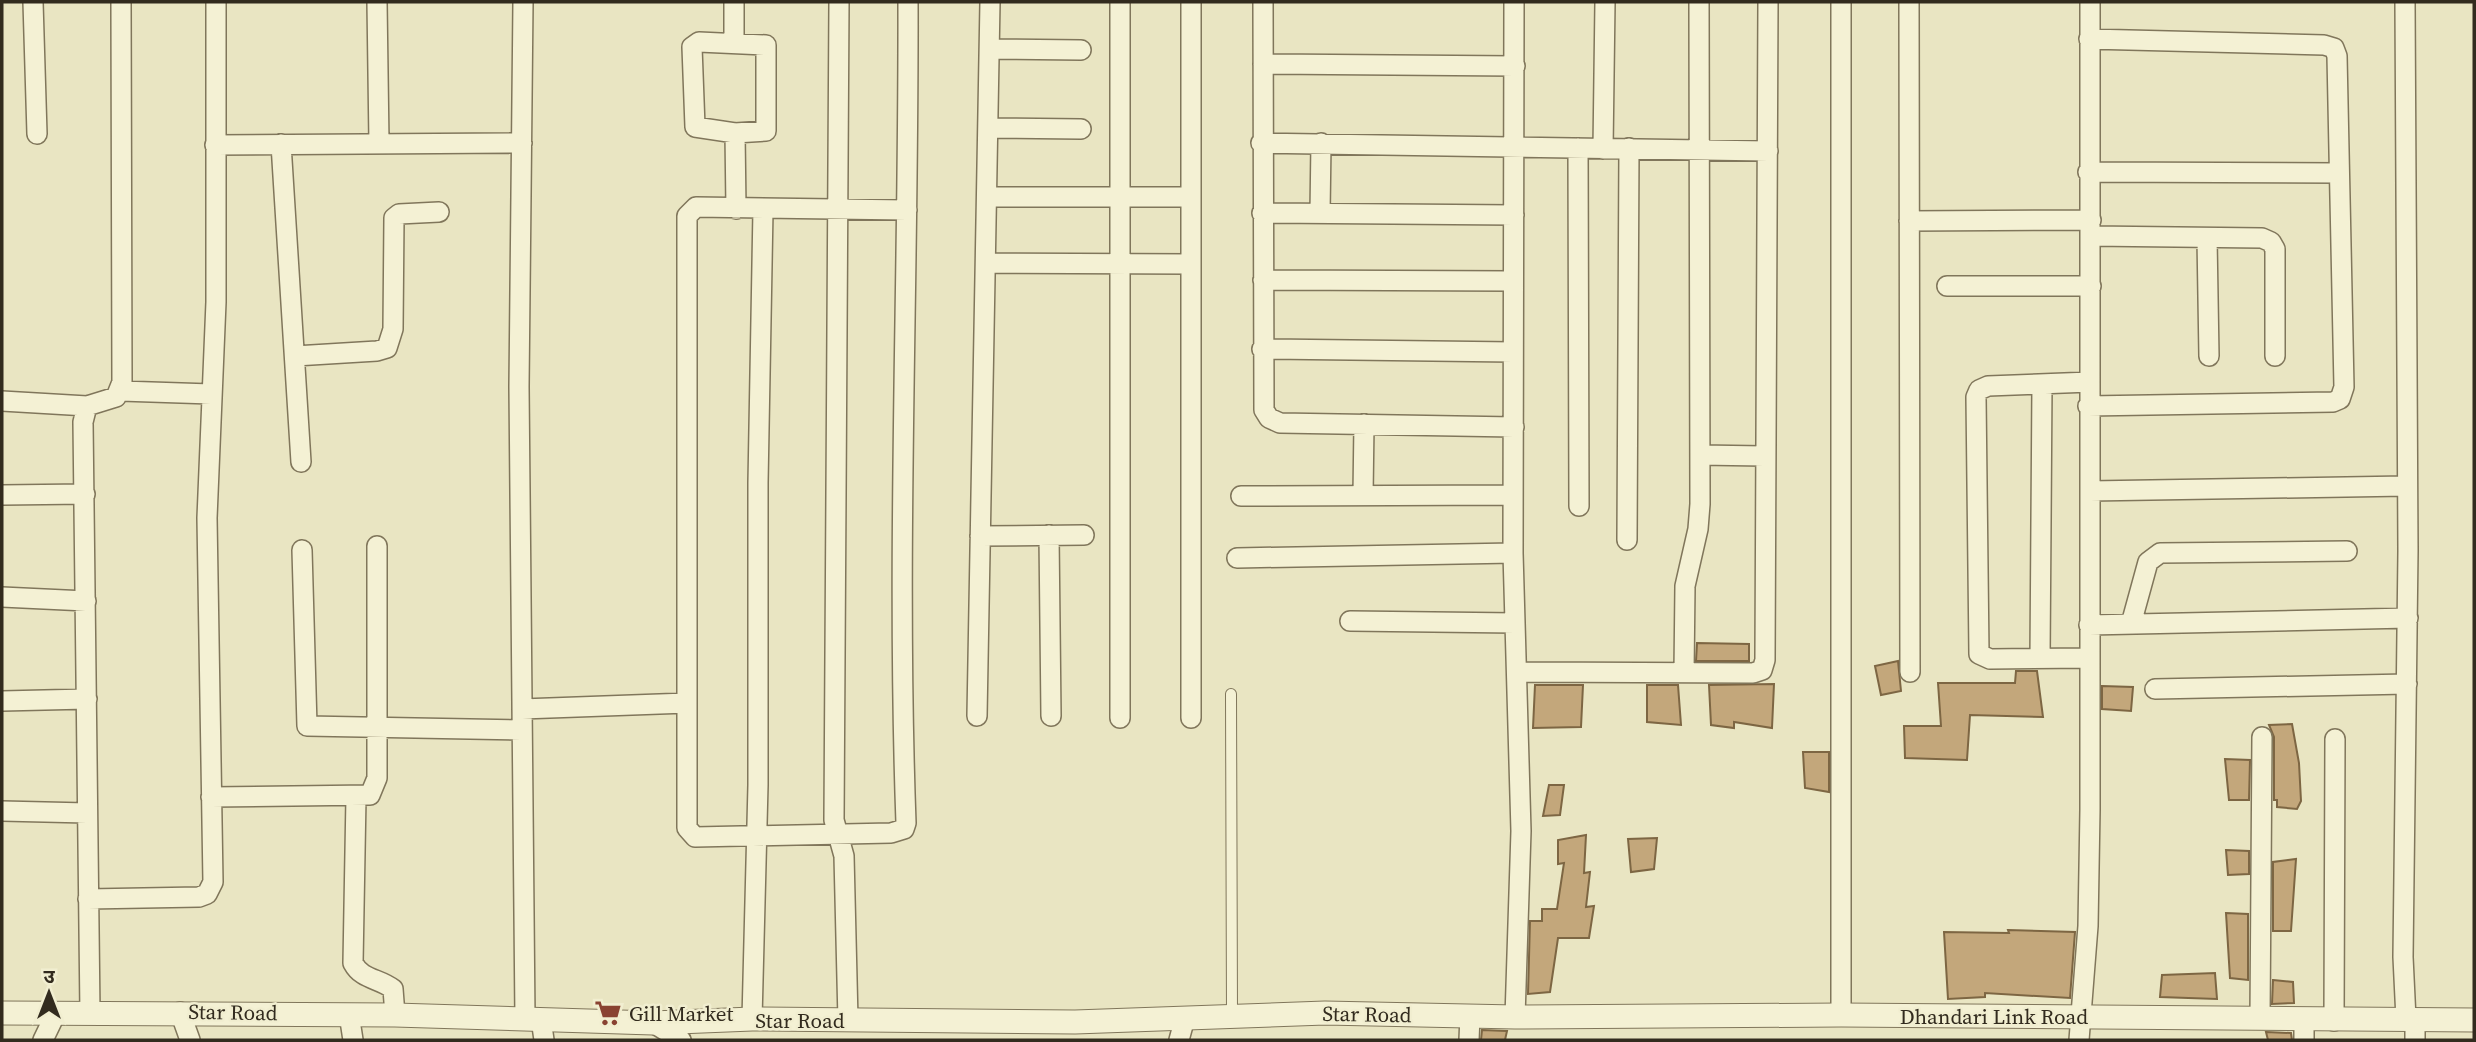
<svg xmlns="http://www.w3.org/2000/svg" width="2476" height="1042" font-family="'Source Serif 4','Noto Sans Devanagari',serif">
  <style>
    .building { fill: #c3a77b; stroke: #7d6643; stroke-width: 2 }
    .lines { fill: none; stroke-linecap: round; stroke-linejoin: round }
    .service-casing { stroke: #80765b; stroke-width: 12 }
    .minor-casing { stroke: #80765b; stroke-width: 22 }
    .tertiary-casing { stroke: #80765b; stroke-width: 25 }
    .service { stroke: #f4f1d4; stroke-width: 10 }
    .minor { stroke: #f4f1d4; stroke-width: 19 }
    .tertiary { stroke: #f4f1d4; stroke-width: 23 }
    .labels { text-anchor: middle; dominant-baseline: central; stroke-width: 5; stroke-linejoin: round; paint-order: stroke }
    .street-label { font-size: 21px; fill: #322b1e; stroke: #f1eed0 }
    .poi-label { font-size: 21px; fill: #322b1e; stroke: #f1eed0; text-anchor: start }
  </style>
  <rect width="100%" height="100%" fill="#e9e5c2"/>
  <path class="building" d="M1697,643L1749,644V661H1696Z
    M1898,661L1901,691L1881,695L1875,666Z
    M2016,671H2037L2043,717L1970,715L1967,760L1905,758L1904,726H1941L1938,683H2015Z
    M1774,684L1772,728L1734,722V728L1711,725L1709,685Z
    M1535,685H1583L1581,727L1533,728Z
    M1647,685H1678L1681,725L1647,722Z
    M2102,686L2133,687L2131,711L2102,709Z
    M2292,724L2299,763L2301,801L2297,809L2277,807V800H2274V737L2269,725Z
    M1803,752H1829V792L1805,788Z
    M2225,759L2250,760L2249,800H2229Z
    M1549,785H1564L1560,815L1543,816Z
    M1586,835L1584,873L1590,872L1586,907L1594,906L1589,938H1558L1550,992L1528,994L1530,921H1542V909H1557L1564,863L1558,864V840Z
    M1657,838L1654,869L1631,872L1628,839Z
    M2226,850L2249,851V874L2228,875Z
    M2296,859L2291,931H2273V862Z
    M2226,913L2248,914V980L2230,978Z
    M2008,930L2075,932L2070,998L1985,993V997L1948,999L1944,932L2009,933Z
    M2215,973L2217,999L2160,997L2162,975Z
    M2273,980L2293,982L2294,1003L2272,1004Z
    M1482,1030L1507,1031L1505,1040H1481Z
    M2266,1032L2291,1033L2292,1040H2268Z"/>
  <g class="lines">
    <g class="service-casing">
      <path id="service" d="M1231,694L1232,1015"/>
    </g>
    <g class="minor-casing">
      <path id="minor" d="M33,2L37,134
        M377,2L379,143
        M523,2L519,387L525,1018
        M839,2L834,820L844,856L848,1020
        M1191,2V718
        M1263,2L1264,410L1269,418L1280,423L1514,427
        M1514,2L1513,553L1521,831L1515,1017
        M1909,2L1910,672
        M2405,2L2408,551L2403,957L2406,1019
        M699,42L766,45V131L735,133L695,127L692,47Z
        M734,42V2
        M990,49L1081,50
        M1263,64L1515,66
        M989,128L1081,129
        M735,133L736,209
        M1261,143L1768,151
        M281,144L301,462
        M215,145L522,143
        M1578,148L1579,506
        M1603,149L1605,2
        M2088,172L2338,173
        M988,197H1190
        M907,210L696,207L687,216V828L695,837L891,833L904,829L906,823C896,549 909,276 908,2
        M1262,213L1514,215
        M1320,213L1321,143
        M1909,221L2091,220
        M2091,236L2262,238L2271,242L2275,249V356
        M2207,238L2209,356
        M987,263L1190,264
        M1263,280L1512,281
        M1947,286H2091
        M1262,349L1513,352
        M295,356L377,351L387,348L393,329L394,218L399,214L439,212
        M121,391L211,394
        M2,401L87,406
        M2088,406L2333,402L2340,399L2344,387L2337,56L2334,48L2324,45L2089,39
        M1700,455L1764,456
        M2090,491L2406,486
        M2,495L85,494
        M1363,495L1364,424
        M1241,496L1513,495
        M1049,535L1051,716
        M980,536L1084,535
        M1627,540L1629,148
        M302,550L307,726L521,730
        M1237,558L1513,553
        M2,597L86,601
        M1350,621L1515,623
        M2131,624L2148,562L2160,553L2347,551
        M2089,625L2408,618
        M2040,658L2042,384
        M2089,658L1990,659L1979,654L1976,397L1979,390L1988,386L2090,382
        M1517,672L1753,673L1762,670L1765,660L1768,2
        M1684,672L1685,586L1698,529L1700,504L1699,2
        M2155,689L2407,684
        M2,701L87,699
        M522,709L687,703
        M977,716L990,2
        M1120,718V2
        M211,797L370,795L377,778V546
        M356,797L353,963C362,980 379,978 393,989L395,1015
        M2,811L87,813
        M88,899L199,897L207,894L213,882L207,518L216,302V2
        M180,1012L190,1040
        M90,1013L83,422L87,406L116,397L122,382L121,2
        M349,1014L353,1040
        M1841,1015V2
        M541,1019L544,1040
        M752,1019L758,785V483L763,210
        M2260,1019L2262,737
        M2415,1019V1040
        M2304,1020V1040
        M2334,1021L2335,739
        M653,1023L681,1040
        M43,1040L56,1013
        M1179,1040L1185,1018
        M1469,1040L1470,1016
        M2079,1040L2088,926L2090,810V2"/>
    </g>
    <g class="tertiary-casing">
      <path id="tertiary" d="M2,1013L395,1015L653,1023L752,1019L1075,1022L1325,1013L1515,1017L1841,1015L2474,1020"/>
    </g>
    <use href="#service" class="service"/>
    <use href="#minor" class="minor"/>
    <use href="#tertiary" class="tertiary"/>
  </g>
  <defs>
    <g id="supermarket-bare" transform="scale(2.1)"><path d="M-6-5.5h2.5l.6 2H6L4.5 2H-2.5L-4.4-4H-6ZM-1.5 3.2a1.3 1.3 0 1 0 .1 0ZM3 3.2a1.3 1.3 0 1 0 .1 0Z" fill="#894231" stroke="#f1eed0" stroke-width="2.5" paint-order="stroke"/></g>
  </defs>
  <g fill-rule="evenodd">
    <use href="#supermarket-bare" x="608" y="1013"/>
  </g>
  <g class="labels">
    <g class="street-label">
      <text transform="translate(233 1012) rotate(1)">Star Road</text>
      <text transform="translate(1367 1014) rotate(1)">Star Road</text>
      <text x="1994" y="1016">Dhandari Link Road</text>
      <text x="800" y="1020">Star Road</text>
    </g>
    <g class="poi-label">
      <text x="629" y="1013">Gill Market</text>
    </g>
  </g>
  <rect width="2476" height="1042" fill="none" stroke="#322b1e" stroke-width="7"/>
  <g transform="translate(49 993)" stroke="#f1eed0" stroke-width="5" paint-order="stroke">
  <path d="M0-5L12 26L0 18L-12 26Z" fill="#322b1e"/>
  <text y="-10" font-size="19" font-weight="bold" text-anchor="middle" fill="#322b1e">उ</text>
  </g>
</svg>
